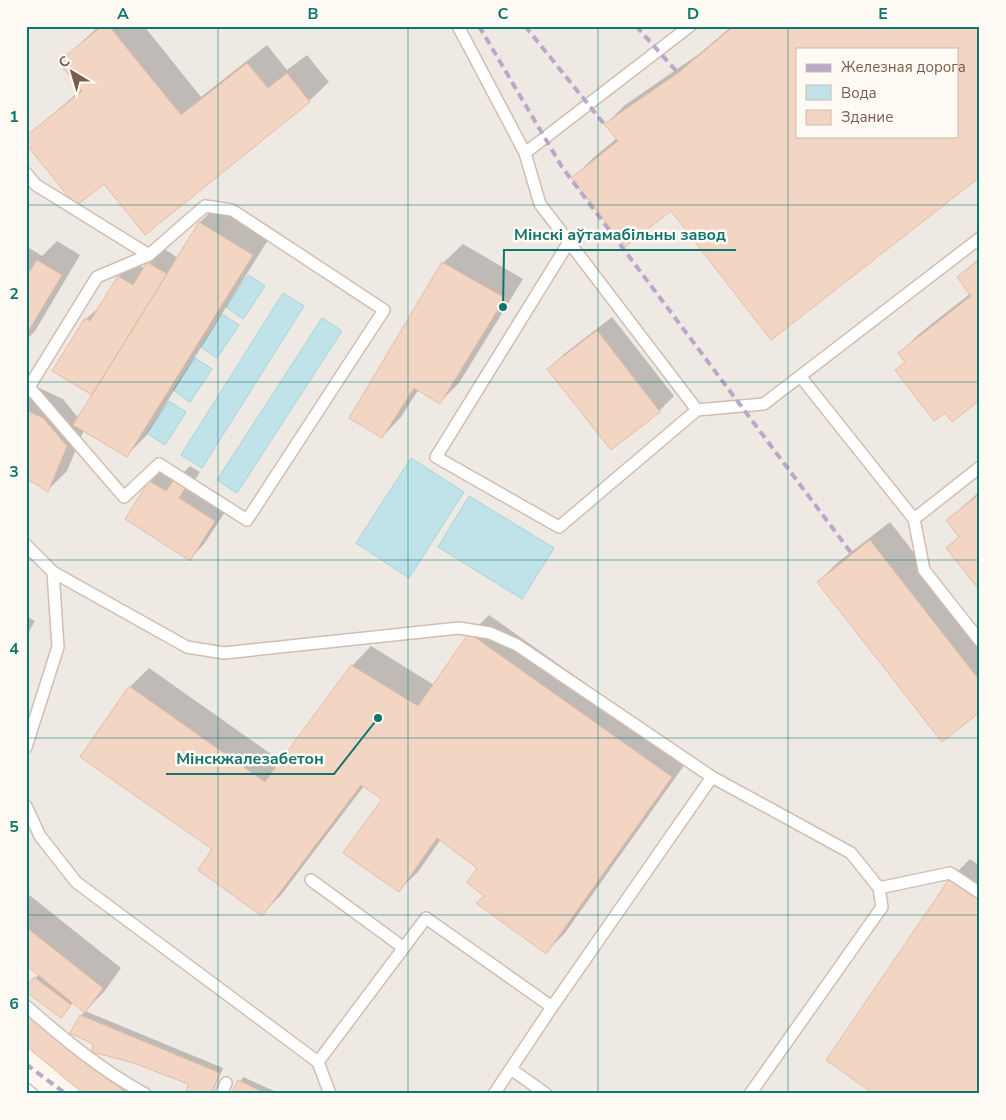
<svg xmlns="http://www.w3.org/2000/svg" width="1006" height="1120" font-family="'Nunito Sans',sans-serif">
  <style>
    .industrial { fill: #efe9e4; fill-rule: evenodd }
    .water { fill: #bfe3e8; stroke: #a5d3da }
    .shadow { fill: #0003; fill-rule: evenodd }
    .building { fill: #f3d5c3; stroke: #e6bba3; fill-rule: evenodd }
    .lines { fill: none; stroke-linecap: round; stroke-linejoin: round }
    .lane-casing { stroke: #d1beb0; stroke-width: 14 }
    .lane { stroke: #fff; stroke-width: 11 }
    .rail { stroke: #b9a8c9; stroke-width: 4; stroke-dasharray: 8 5; stroke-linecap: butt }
    .grid { fill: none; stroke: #0f766e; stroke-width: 1; stroke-opacity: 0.55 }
    .leader { fill: none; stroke: #0f766e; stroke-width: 2 }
    .callout-dot { fill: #0f766e; stroke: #fffaf3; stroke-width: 2 }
    .callout-label { font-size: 16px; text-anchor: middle; font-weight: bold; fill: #0f766e; stroke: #fffaf3; stroke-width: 5; stroke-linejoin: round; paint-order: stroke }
    .neatline { fill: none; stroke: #0f766e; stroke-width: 2 }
    .grid-label { font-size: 16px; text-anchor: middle; font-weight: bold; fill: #0f766e }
  </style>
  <rect width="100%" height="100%" fill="#fdf6ec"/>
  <path class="industrial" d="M26,26H980V1094H86L26,1046ZM797,49H957V136H797Z"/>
  <path class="water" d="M248,275L265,286L243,319L226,307Z
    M283,293L304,306L202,468L181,455Z
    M222,314L239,325L217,358L201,347Z
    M322,318L342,331L237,493L217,480Z
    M195,358L212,369L190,402L173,390Z
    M169,401L186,412L165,445L147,433Z
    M411,458L464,492L409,578L356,543Z
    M469,496L554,548L522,599L438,547Z"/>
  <path class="shadow" d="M99,26H144L201,97L267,45L287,70L307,55L329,82L309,101L145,233L104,182L26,137L82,89L60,62Z
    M732,26H980V175L671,210L573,178L592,159L617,138L606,124L625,105L699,54ZM797,49H957V136H797Z
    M219,203L271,235L146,436L127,455L84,430L67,471L48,490L26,476V382L63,399L79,419L94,395L86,319L102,305L119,276L134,262L145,269L163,248L178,258L200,222Z
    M57,241L80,255L35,331L26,340V246L42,256Z
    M463,244L523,279L459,383L440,402L419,389L401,417L382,437L443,263Z
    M980,257V398L945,411L896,370L906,361L900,353L919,334L971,293L958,278Z
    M612,317L674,396L659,411L611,448L549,369L564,354Z
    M190,466L200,472L193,483L229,506L204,544L190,559L150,482L165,468L180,476Z
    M980,491V589L947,548L960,536L948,520Z
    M890,522L980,637V710L818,582L837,563Z
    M489,615L690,757L565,933L546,952L486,895L479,868L441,839L418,872L398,891L384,798L364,786L281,895L262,914L213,849L130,687L149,668L281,761L352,666L371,646L434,685L470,634Z
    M26,616L35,621L26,637Z
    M970,859L980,866V1094L951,878Z
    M28,894L121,968L104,992L85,1011L73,1002L66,1012L26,989L39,974L26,963V896Z
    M26,1002L139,1094H88Z
    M85,1011L223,1068L212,1094H188L190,1083L81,1016Z
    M243,1077L281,1094H233Z"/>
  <path class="building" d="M102,26H109L181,115L247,63L268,88L287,73L310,102L145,235L104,184L76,206L26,144V136L82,91L58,62Z
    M734,26H980V177L771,340L671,211L625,247L571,178L618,141L604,124L678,73ZM797,49H957V136H797Z
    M199,222L253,255L127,457L73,425Z
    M980,259V400L952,422L945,413L934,421L895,370L905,362L898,353L971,296L957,277Z
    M37,260L62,275L26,335V277Z
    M147,262L167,274L92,395L52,371L85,318L90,321L118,276L133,285Z
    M442,262L505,298L440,404L414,388L382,438L349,418Z
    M597,330L660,412L611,450L547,369Z
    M26,410L43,418L67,446L48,492L26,478Z
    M174,480L186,487L179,498L215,521L190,561L125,519L149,481L166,491Z
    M980,494V591L946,548L959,537L946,520Z
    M870,540L980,681V712L942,742L817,582Z
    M469,633L672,777L546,954L476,903L484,896L467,883L477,868L437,838L399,892L343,853L382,799L361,785L262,916L198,870L212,849L80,757L129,686L265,782L351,665L418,706Z
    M950,878L980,898V1094H874L826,1060Z
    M26,927L103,988L85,1013L26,965Z
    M34,977L71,1005L61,1018L26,992V987Z
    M26,1011L71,1052L128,1094H86L79,1090L26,1046Z
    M80,1015L220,1073L211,1094H186L188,1084L134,1063L92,1052L93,1044L70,1033Z
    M238,1080L267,1094H231Z"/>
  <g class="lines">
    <g class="lane-casing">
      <path id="lane" d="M458,26L525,153L540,204L697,410L764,404L980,238
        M525,153L690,26
        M26,173L36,185L149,255
        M205,206L232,210L384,310L247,520L159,464L124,497L29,387L97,277L149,255Z
        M569,242L436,457L559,527L697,410
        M800,376L914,519L980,467
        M914,519L924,570L980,641
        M26,545L53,572L187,647L224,653L459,628L490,633L517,645L712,777L851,853L879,888L882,907L750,1094
        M26,747L58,647L53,572
        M26,806L40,836L76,882L318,1062L426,918L552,1007L712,777
        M311,880L404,948
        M879,888L950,873L980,893
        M26,1006C64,1039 101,1070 145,1094
        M318,1062L330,1094
        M511,1069L546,1094
        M26,1089L32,1094
        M221,1094L226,1083
        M494,1094L552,1007"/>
    </g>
    <use href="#lane" class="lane"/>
    <path class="rail" d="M479,26L562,167L852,554
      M525,26L604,124
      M636,26L678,73
      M26,1064L66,1094"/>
  </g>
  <path class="grid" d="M218,26V1094M408,26V1094M598,26V1094M788,26V1094M26,205H980M26,382H980M26,560H980M26,738H980M26,915H980"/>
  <path class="leader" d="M503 307L504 250H736M378 718L334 774H166"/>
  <g class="callout-dot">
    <circle cx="503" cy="307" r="5"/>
    <circle cx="378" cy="718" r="5"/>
  </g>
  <g class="callout-label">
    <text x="620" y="240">Мінскі аўтамабільны завод</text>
    <text x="250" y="764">Мінскжалезабетон</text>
  </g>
  <rect width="1006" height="1120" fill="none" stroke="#fffaf3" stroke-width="55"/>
  <rect x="796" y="48" width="162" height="90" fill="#fffaf3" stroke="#cabbb1"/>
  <rect x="806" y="64" width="25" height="8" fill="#b9a8c9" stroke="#cabbb1"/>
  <text x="841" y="72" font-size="15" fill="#7a5c4d">Железная дорога</text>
  <rect x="806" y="85" width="25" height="15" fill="#bfe3e8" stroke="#cabbb1"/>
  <text x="841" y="98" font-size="15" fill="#7a5c4d">Вода</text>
  <rect x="806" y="110" width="25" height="15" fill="#f3d5c3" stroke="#cabbb1"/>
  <text x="841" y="122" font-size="15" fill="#7a5c4d">Здание</text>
  <g transform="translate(72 72) rotate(322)" stroke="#fffaf3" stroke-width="4" paint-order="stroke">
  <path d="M0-4L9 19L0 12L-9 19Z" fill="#7a5c4d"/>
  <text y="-8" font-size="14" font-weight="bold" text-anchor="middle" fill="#7a5c4d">С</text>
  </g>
  <rect x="28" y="28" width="950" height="1064" class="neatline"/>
  <g class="grid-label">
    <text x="123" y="19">A</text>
    <text x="313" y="19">B</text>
    <text x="503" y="19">C</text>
    <text x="693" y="19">D</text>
    <text x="883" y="19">E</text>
    <text x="14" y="122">1</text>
    <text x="14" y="299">2</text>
    <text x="14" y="477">3</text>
    <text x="14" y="654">4</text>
    <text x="14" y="832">5</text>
    <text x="14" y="1009">6</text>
  </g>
</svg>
